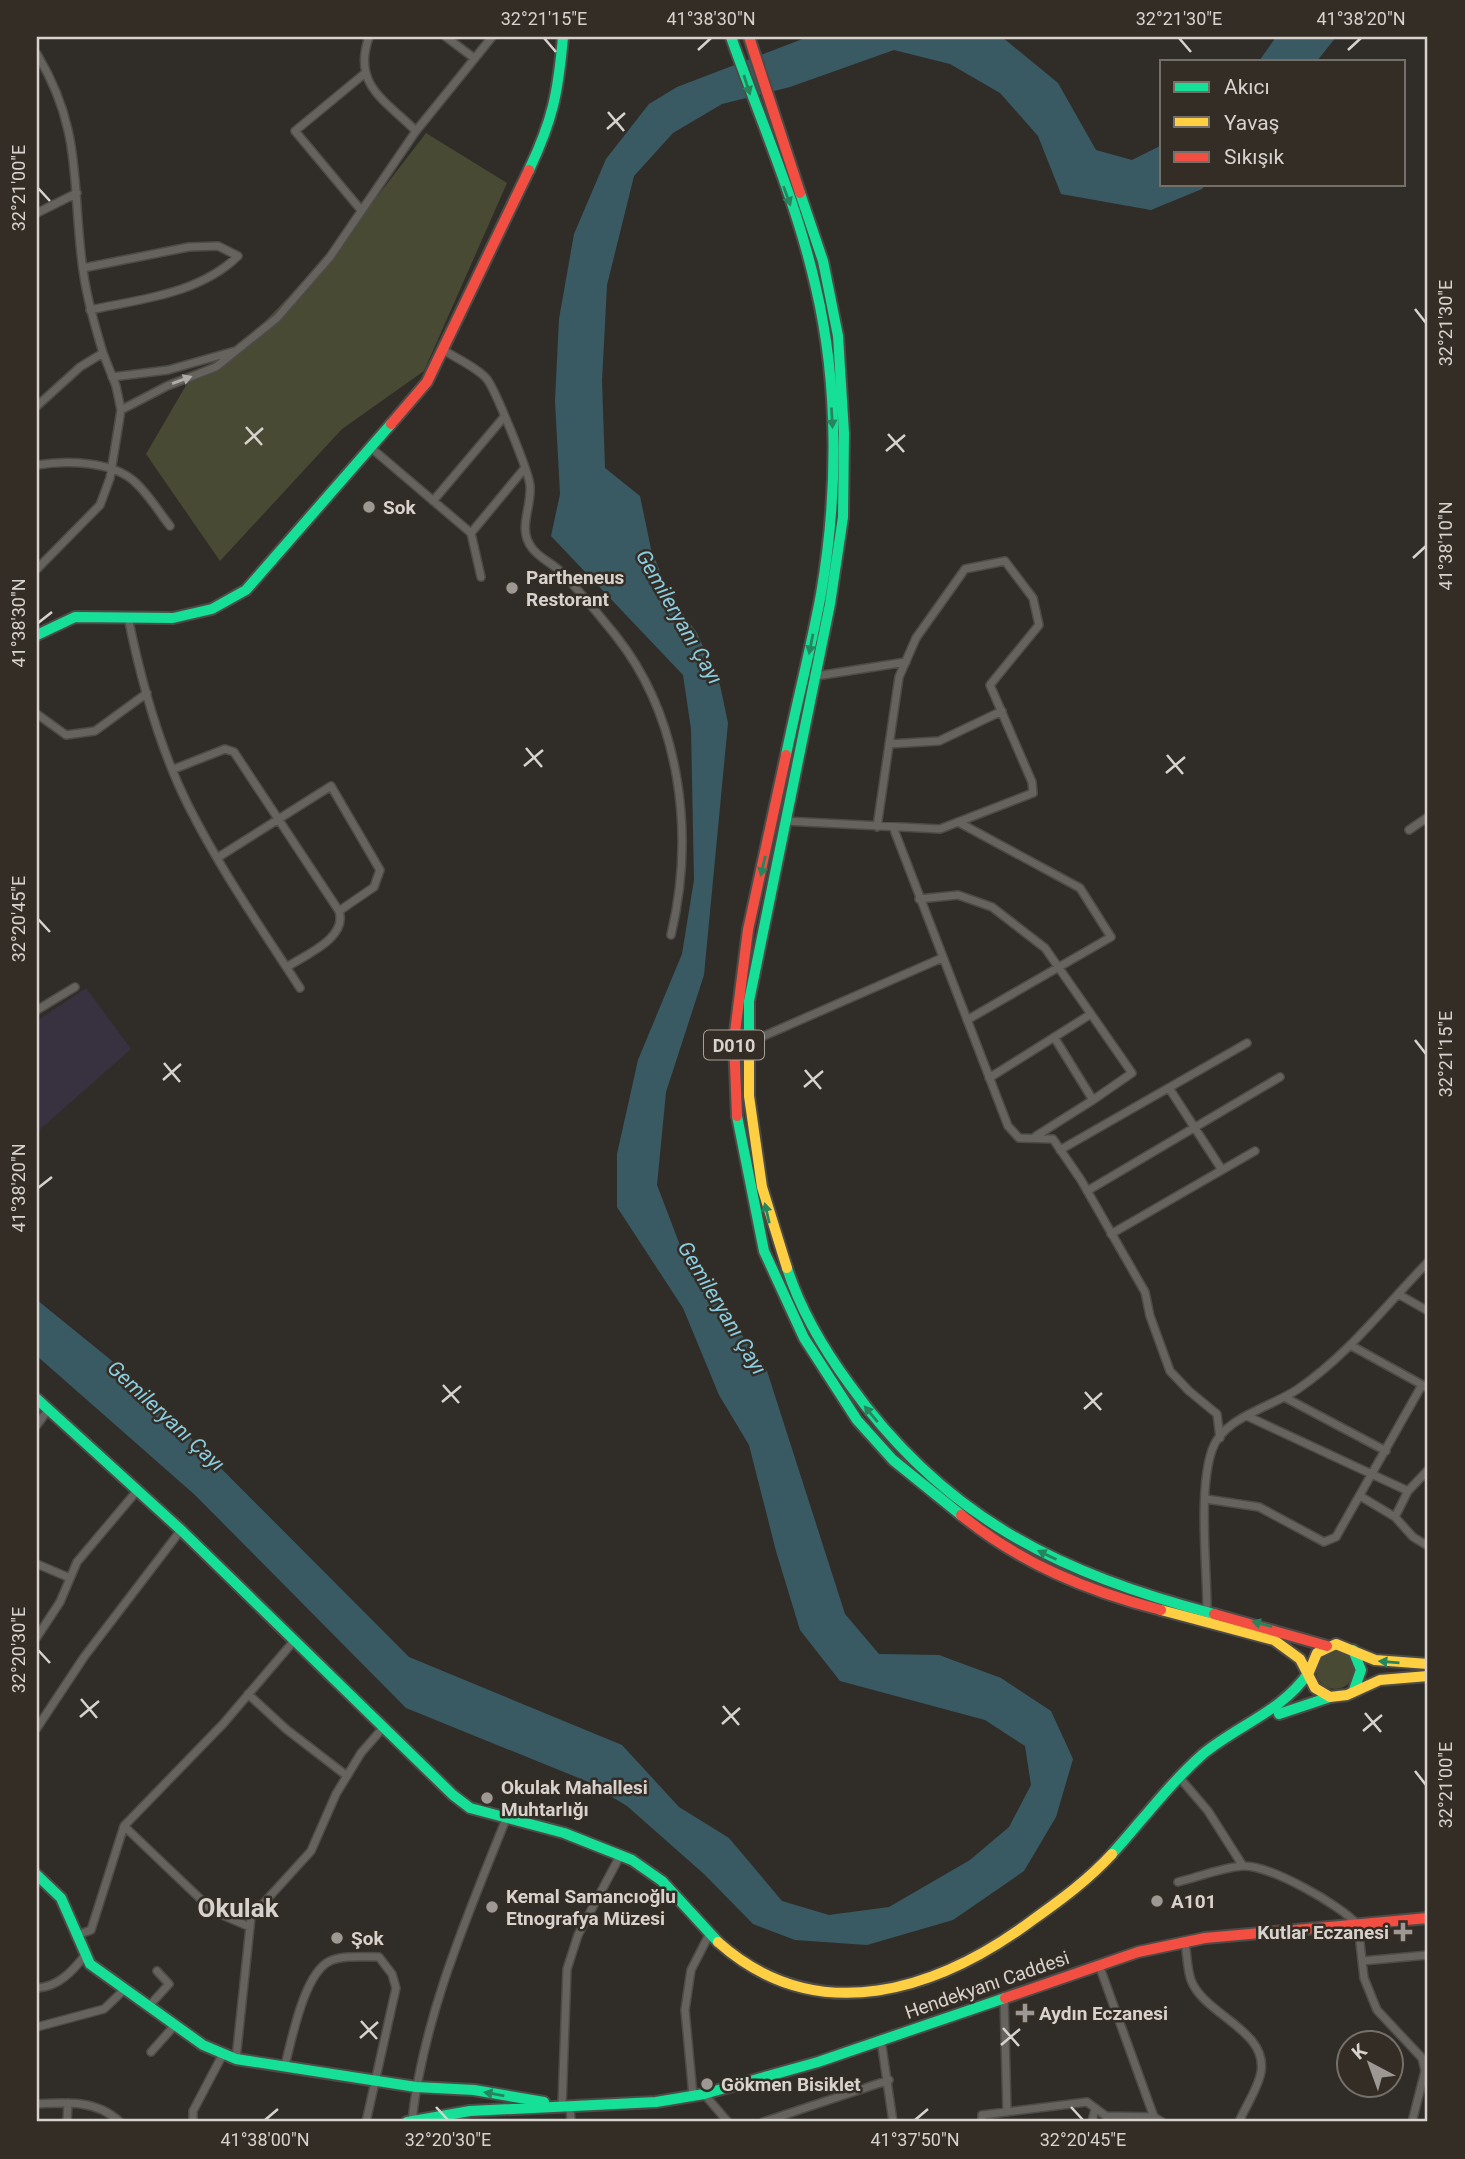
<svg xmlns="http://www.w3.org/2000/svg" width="1465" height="2159" font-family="Roboto,sans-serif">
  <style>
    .education { fill: #38313f }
    .green { fill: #484a34 }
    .water { fill: #395a63 }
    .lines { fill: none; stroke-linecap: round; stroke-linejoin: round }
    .street-casing { stroke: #4d4b47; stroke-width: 10 }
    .fast-casing { stroke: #4d4b47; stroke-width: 14 }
    .slow-casing { stroke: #4d4b47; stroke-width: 14 }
    .jam-casing { stroke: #4d4b47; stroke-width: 14 }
    .street { stroke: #66635f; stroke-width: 7 }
    .fast { stroke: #16e098; stroke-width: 10 }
    .slow { stroke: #ffcf43; stroke-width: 10 }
    .jam { stroke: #f24e42; stroke-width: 10 }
    .oneway { fill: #25865e }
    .oneway2 { fill: #afaba7 }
    .ticks { fill: none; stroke: #d7d2ce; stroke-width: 2.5 }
    .poi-dot { fill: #9d9894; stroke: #342d25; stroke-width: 2.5 }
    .labels { text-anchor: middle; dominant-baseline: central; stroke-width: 5; stroke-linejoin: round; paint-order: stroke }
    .shield { fill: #342d25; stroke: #a6a09b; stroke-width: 2 }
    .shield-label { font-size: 18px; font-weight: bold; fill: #d7d2ce }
    .poi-label { font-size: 19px; font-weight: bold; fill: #d7d2ce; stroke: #342d25; text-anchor: start }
    .street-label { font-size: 19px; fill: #d7d2ce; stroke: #342d25 }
    .water-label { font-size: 21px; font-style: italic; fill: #89cee3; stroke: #342d25 }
    .district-label { font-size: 26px; font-weight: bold; fill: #d7d2ce; stroke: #342d25 }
    .neatline { fill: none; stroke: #d7d2ce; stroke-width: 2.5 }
    .ticks-label { font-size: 18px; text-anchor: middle; fill: #d7d2ce }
  </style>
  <rect width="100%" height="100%" fill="#302d28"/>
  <path class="education" d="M86,988L131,1049L37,1132V1021Z"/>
  <path class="green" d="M426,133L507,183L424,371L342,429L220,561L146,454L188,382L220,368L346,237Z
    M1316 1670a19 19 0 1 1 38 0a19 19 0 1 1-38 0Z"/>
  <path class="water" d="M808,37H1002L1058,83L1096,150L1132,160L1162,145V184H1206L1202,189L1151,210L1061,194L1038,136L1000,93L950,64L894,50L790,87L722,104L673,133L634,176L607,285L602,381L605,468L640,496L651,549L669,594L697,633L720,685L728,723L704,975L666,1092L657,1185L681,1248L767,1371L845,1614L879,1654L939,1655L1001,1678L1051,1711L1073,1759L1056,1817L1024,1871L953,1920L867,1945L795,1940L753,1924L704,1874L627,1806L586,1781L406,1708L195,1495L37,1356V1300L122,1369L409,1657L622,1745L679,1807L729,1838L782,1901L829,1915L889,1907L970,1860L1009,1827L1031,1785L1025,1746L985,1720L840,1681L800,1630L776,1551L749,1445L719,1395L683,1308L617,1207V1154L638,1060L682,954L694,880L691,729L683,675L551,536L560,494L555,401L559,319L574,234L606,159L649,104L677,87Z
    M1276,37H1336L1317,61H1259Z"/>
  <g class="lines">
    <g class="street-casing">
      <path id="street" d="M369,37C352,85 385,100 416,131
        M446,37L474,58
        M37,54C84,133 71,185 83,270C87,299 95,326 103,353
        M361,210L295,131L364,74
        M37,213L77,193
        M83,268L189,247L218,246L238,256C199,294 141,299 90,310
        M442,349C455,358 475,366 486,378C494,386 530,475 530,486C532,507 517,529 532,548C539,558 552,563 561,572C580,591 599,615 616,636C681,718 695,835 671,935
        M112,377L168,370L235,351
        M37,406L80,367L103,353L116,386L121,410L110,478L100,505L37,569
        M121,410L167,386L216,367L277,318L330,257L416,131L492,37
        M370,447L471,533L481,577
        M37,465C66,460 114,461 136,483C149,495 159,512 170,526
        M433,501L504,417
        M471,533L524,469
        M128,617C141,681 159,747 188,805C220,869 261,928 300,988
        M816,676L906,662
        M37,714L66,735L95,731L147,693
        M889,744L939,741L1002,711
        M174,769L225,749L234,752L339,911C348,938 305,955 287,967
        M785,821L940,829L1033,793L1032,782L990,685L1039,625L1033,598L1005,561L965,569L916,638L899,677L877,827
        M958,822L1080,888L1111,937L967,1020
        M893,827L1008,1126L1019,1138L1053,1139L1081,1180L1145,1292L1150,1316L1170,1371L1189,1391L1217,1414L1220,1438
        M1409,830L1428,817
        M217,858L331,786L380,870L374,887L339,911
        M919,899L958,895L992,907L1045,948L1091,1014L989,1078
        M37,1010L75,987
        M1091,1014L1132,1073L1093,1100
        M750,1042L942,958
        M1169,1088L1222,1170
        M1036,1136L1093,1100L1054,1037
        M1060,1150L1247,1043
        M1087,1191L1280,1077
        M1111,1234L1255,1151
        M1398,1294L1428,1311
        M1350,1345L1428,1388
        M1284,1397L1386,1451
        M1249,1417L1408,1491L1428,1470
        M37,1425L48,1410
        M1360,1496L1395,1517L1413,1537L1428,1546
        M1206,1499L1259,1507L1324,1542L1336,1537L1422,1385
        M1395,1517L1408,1491
        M37,1564L70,1578
        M1207,1610C1207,1566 1198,1491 1212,1450C1223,1417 1272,1407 1298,1389C1348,1355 1386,1305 1428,1262
        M37,1637L60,1602L77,1562L136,1492
        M248,1694L286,1729L347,1776
        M37,1728L84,1657L181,1530
        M1179,1777L1208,1811L1243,1866
        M124,1826L213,1911L250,1927
        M1178,1882C1198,1877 1221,1868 1242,1866C1268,1864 1341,1905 1358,1925L1364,1978L1377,2010L1422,2058L1425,2071L1412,2122
        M77,1935L91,1930L124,1826L223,1724L293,1642
        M1185,1942C1187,1954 1187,1969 1191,1980C1204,2015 1268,2030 1261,2072C1258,2089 1245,2107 1239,2122
        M1362,1961L1428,1955
        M1099,1965L1154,2117
        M37,1988C58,1987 73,1971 86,1954
        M1004,1997L1007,2112
        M149,2006L169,1984L157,1971
        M37,2027L104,2009L125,1989
        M881,2040L893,2122
        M151,2052L175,2025
        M236,2059L251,1917L311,1851L336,1794L361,1753L382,1729
        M285,2065C292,2039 304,1973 330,1961C343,1955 364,1957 379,1957L392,1974L396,1988L366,2122
        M704,2094L728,2122
        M693,2095L685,2010L691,1970L710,1933
        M37,2104C67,2102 97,2100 120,2122
        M562,2105L567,1969L578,1935L621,1854
        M570,2106L571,2122
        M412,2120C424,2015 467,1917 506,1819
        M67,2122L68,2103
        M193,2122V2111L223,2054
        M763,2122L889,2080
        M982,2122V2115L1087,2102L1106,2116L1154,2117L1162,2122
        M1092,2122L1095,2108"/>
    </g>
    <g class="fast-casing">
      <path id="fast" d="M731,37C760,119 797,203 816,288C839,386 838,495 821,594C811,648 797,702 786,755
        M529,170C553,119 558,93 563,37
        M37,635L75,617L173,618L212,609L246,590L391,424
        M749,1036V1001L830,604L843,517L844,433L838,336L823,261L800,193
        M737,1116L764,1251L804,1338L857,1420L893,1460L961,1515
        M787,1268C800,1309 825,1351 850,1385C945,1518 1059,1573 1214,1614
        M37,1399L181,1530L453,1795L470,1808L564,1833L632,1860L662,1881L718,1942
        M1353,1650L1361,1670L1354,1690
        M1279,1714L1330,1697
        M1112,1854C1142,1821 1169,1784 1203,1754C1238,1725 1283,1711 1309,1672
        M37,1875L61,1898L90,1964L203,2045L236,2059L416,2087L474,2090L544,2102
        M407,2122L470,2111L656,2102L704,2094L818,2062L1005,1998"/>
    </g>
    <g class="slow-casing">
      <path id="slow" d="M749,1036V1096L762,1187L787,1268
        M1161,1610L1274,1640L1300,1659L1315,1688L1330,1697L1347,1695L1380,1680L1428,1676
        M1309,1672L1317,1653L1336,1644L1375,1660L1428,1664
        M718,1942C818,2031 939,1990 1034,1919C1062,1899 1088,1880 1112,1854"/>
    </g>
    <g class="jam-casing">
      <path id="jam" d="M749,37L800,193
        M391,424L427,382L529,170
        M737,1116L734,1040L748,930L786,755
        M961,1515C1020,1563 1087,1591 1161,1610
        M1214,1614L1327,1646
        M1005,1998L1138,1952L1205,1938L1428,1918"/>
    </g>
    <use href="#street" class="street"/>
    <use href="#fast" class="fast"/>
    <use href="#slow" class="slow"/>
    <use href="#jam" class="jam"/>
  </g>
  <defs><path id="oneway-solid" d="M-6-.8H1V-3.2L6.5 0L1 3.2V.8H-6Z" transform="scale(1.75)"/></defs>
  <g class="oneway">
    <use href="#oneway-solid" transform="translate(747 85) rotate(72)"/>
    <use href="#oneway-solid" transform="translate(787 196) rotate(70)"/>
    <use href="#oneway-solid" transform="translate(832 418) rotate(87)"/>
    <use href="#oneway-solid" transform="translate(811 644) rotate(101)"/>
    <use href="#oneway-solid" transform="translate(763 866) rotate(103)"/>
    <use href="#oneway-solid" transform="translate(767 1213) rotate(-103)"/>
    <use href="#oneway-solid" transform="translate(871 1414) rotate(-130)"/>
    <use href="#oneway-solid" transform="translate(1047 1555) rotate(-154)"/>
    <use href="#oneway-solid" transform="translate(1262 1624) rotate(-165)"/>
    <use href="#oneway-solid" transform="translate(1389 1662) rotate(-175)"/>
    <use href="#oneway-solid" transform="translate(494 2094) rotate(-170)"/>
  </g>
  <use class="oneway2" href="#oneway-solid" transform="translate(182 380) rotate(-20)"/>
  <path class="ticks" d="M544,38L556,52M1179,38L1191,52M698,50L711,38M1348,50L1361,38M608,112L624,131M607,129L625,113M38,188L50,201M1415,309L1426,323M246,427L262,445M888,434L904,452M245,444L263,428M886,451L905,435M1413,558L1426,546M38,623L52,612M526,748L542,767M1167,755L1183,774M524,766L543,750M1166,773L1185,757M38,919L50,932M1415,1040L1426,1054M164,1063L180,1082M805,1070L821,1089M163,1080L181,1064M804,1087L823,1071M38,1188L52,1177M443,1385L459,1403M1085,1392L1101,1410M442,1402L461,1386M1084,1409L1102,1393M38,1650L50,1663M81,1699L97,1718M723,1706L739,1725M1365,1713L1381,1732M80,1717L99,1701M722,1724L740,1708M1363,1731L1382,1715M1415,1771L1426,1785M361,2021L377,2039M1003,2028L1019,2046M360,2038L378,2022M1001,2045L1020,2029M436,2107L448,2120M1071,2107L1083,2120M265,2120L278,2109M915,2120L928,2109"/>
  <g class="poi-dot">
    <circle cx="369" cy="507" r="7"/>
    <circle cx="512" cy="588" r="7"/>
    <circle cx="487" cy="1798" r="7"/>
    <circle cx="1157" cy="1901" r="7"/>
    <circle cx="492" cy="1907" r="7"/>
    <path d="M1399.5 1921.5h7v7h7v7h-7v7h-7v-7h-7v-7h7z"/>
    <circle cx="337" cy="1938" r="7"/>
    <path d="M1021.5 2002.5h7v7h7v7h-7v7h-7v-7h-7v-7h7z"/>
    <circle cx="707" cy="2084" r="7"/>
  </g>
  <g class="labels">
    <rect class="shield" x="704" y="1030.5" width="60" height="29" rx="5"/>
    <g class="shield-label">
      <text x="734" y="1045">D010</text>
    </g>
    <g class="poi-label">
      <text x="383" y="507">Sok</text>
      <text x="526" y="577">Partheneus<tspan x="526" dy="22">Restorant</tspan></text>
      <text x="501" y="1787">Okulak Mahallesi<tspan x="501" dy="22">Muhtarlığı</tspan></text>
      <text x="506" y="1896">Kemal Samancıoğlu<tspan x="506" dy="22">Etnografya Müzesi</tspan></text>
      <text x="1171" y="1901">A101</text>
      <text x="1389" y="1932" text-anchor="end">Kutlar Eczanesi</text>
      <text x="351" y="1938">Şok</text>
      <text x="1039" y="2013">Aydın Eczanesi</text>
      <text x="721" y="2084">Gökmen Bisiklet</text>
    </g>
    <g class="street-label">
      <text transform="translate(987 1985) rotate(-19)">Hendekyanı Caddesi</text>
    </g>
    <g class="water-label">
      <text transform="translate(679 617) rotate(60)">Gemileryanı Çayı</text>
      <text transform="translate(722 1308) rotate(59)">Gemileryanı Çayı</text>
      <text transform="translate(166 1416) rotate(43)">Gemileryanı Çayı</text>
    </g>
    <g class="district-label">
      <text x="238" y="1908">Okulak</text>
    </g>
  </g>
  <rect width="1465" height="2159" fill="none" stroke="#342d25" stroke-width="77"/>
  <rect x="1160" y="60" width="245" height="126" fill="#342d25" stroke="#756f69" stroke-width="2"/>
  <rect x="1174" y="82" width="35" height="10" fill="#16e098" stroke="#756f69" stroke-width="2"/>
  <text x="1224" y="94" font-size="21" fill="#d7d2ce">Akıcı</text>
  <rect x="1174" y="117" width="35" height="10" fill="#ffcf43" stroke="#756f69" stroke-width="2"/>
  <text x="1224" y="130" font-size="21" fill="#d7d2ce">Yavaş</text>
  <rect x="1174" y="152" width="35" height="10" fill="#f24e42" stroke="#756f69" stroke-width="2"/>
  <text x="1224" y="164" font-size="21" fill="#d7d2ce">Sıkışık</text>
  <g transform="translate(1370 2064) rotate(319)"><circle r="33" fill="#342d25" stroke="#756f69" stroke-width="2"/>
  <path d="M0-5L12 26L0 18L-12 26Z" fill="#9d9894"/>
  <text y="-10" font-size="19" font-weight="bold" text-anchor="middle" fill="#d7d2ce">K</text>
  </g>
  <rect x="38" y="38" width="1388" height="2082" class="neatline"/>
  <g class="ticks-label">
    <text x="544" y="25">32°21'15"E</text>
    <text x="711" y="25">41°38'30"N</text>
    <text x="1179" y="25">32°21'30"E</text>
    <text x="1361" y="25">41°38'20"N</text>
    <text transform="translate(19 188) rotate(-90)" y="6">32°21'00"E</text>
    <text transform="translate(1446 323) rotate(-90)" y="6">32°21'30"E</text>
    <text transform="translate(1446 546) rotate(-90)" y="6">41°38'10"N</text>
    <text transform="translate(19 623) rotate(-90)" y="6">41°38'30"N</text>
    <text transform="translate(19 919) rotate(-90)" y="6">32°20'45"E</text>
    <text transform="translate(1446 1054) rotate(-90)" y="6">32°21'15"E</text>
    <text transform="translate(19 1188) rotate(-90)" y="6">41°38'20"N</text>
    <text transform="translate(19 1650) rotate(-90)" y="6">32°20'30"E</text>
    <text transform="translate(1446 1785) rotate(-90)" y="6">32°21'00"E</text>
    <text x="265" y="2146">41°38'00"N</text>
    <text x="448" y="2146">32°20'30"E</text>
    <text x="915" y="2146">41°37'50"N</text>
    <text x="1083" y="2146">32°20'45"E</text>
  </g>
</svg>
